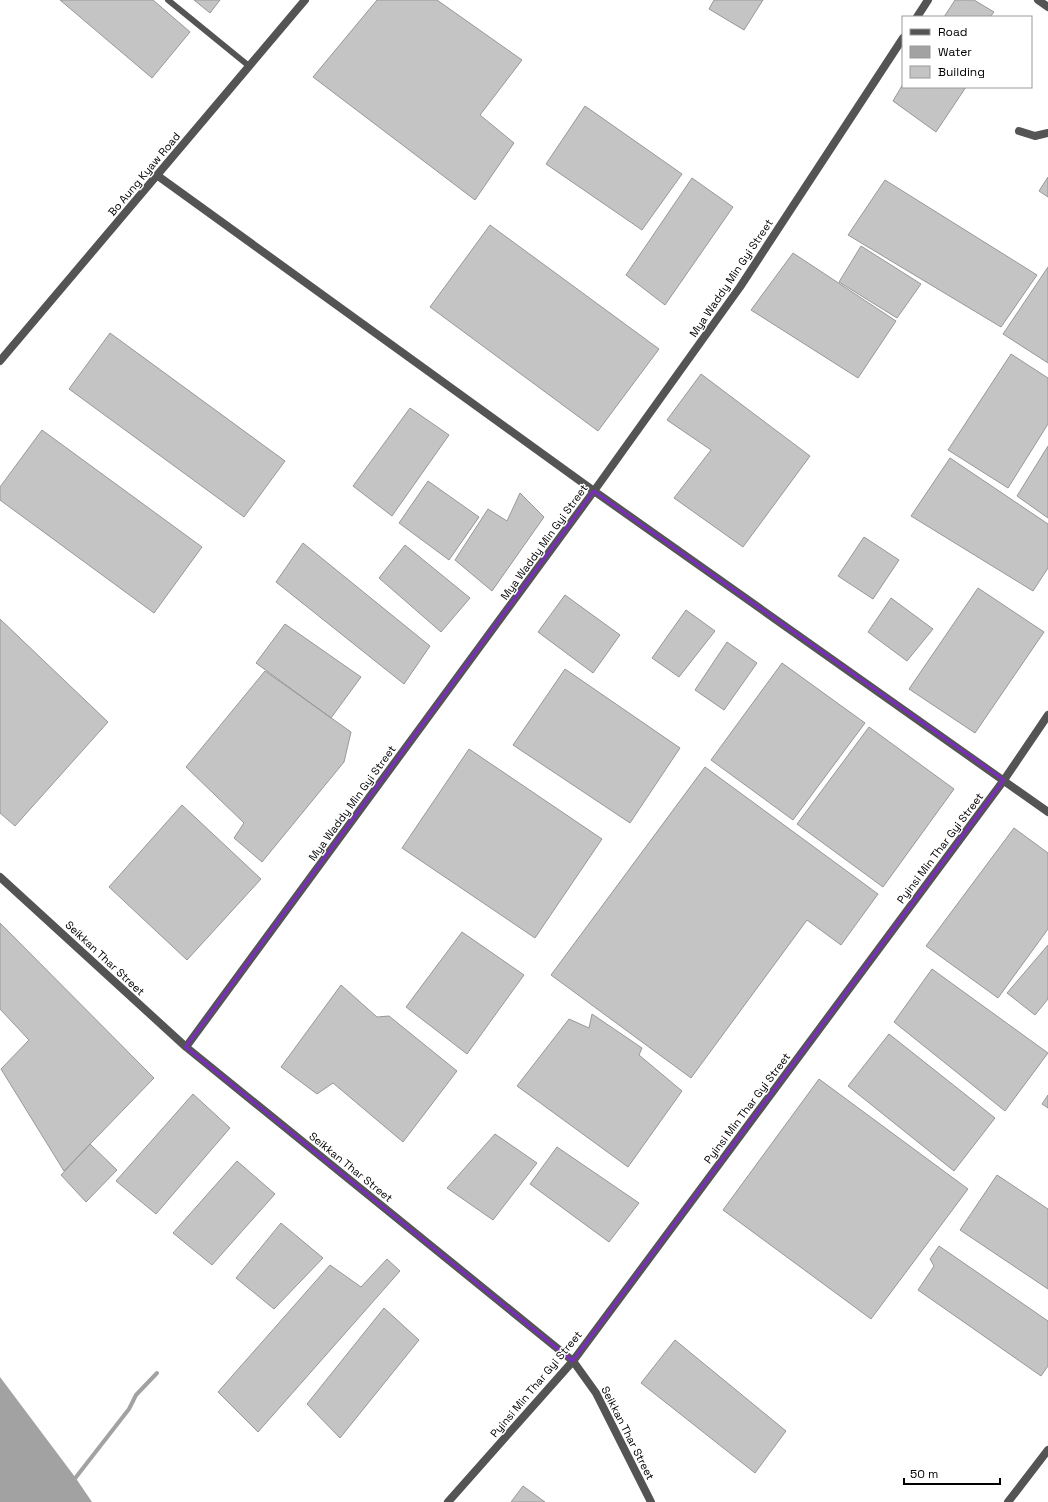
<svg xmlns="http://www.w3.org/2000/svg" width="1048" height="1502" font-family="'Space Grotesk',sans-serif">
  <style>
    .water { fill: #a2a2a2 }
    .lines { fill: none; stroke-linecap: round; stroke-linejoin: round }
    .stream { stroke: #a2a2a2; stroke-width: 4 }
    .building { fill: #c4c4c4; stroke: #989898 }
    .service { stroke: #545454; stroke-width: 6 }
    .minor { stroke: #545454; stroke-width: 8 }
    .tertiary { stroke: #545454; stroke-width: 8 }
    .marked { fill: none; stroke: #7b2cbf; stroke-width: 3; stroke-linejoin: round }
    .labels { text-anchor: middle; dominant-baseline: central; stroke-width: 3; stroke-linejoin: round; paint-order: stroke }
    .street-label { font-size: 11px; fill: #000; stroke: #fff }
  </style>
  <rect width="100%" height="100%" fill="#fff"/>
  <path class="water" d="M0,1377L75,1477L92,1502H0Z"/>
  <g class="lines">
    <path class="stream" d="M73,1481L129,1409L136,1395L157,1373"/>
  </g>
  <path class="building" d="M60,0H153L190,32L152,78Z
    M194,0H220L210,13Z
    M377,0H437L522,60L480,115L514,143L475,200L313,77Z
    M714,0H763L744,30L709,9Z
    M955,0H974L994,12L990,17H944Z
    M903,84V87H966L936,132L893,101Z
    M585,106L682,174L642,230L546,164Z
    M1048,177V197L1039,191Z
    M692,178L733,207L665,305L626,275Z
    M885,180L1037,275L1001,327L848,235Z
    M490,225L659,349L598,431L430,307Z
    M861,246L921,284L897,318L839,282Z
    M793,253L896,321L858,378L751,310Z
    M1048,267V363L1003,334Z
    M110,333L285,461L244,517L69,389Z
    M1011,354L1048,378V424L1008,488L948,450Z
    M701,374L810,456L743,547L674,498L711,450L667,420Z
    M410,408L449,435L392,516L353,486Z
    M42,430L202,547L154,613L0,500V487Z
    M1048,446V518L1017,496Z
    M950,458L1048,524V568L1033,591L911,516Z
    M428,481L479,517L449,560L399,523Z
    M520,493L544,517L492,591L455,560L488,509L507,521Z
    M864,537L899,560L873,599L838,576Z
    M303,543L430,646L404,684L276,582Z
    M405,545L470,598L441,632L379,578Z
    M978,588L1044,632L975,733L909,689Z
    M565,595L620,635L593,673L538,632Z
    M891,598L933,629L907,661L868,632Z
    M686,610L715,631L679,677L652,658Z
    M0,619L108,722L15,826L0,813Z
    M285,624L361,677L331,718L256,663Z
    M727,642L757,663L724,710L695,690Z
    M782,663L865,723L793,820L711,760Z
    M565,669L680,748L630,823L513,745Z
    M265,671L351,732L344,762L262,862L234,838L244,823L186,767Z
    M869,727L954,789L883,887L797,824Z
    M469,749L602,839L535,938L402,848Z
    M705,767L878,894L841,945L807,920L691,1078L551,975Z
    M182,805L261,879L187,960L109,887Z
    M1014,828L1048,853V929L998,998L926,946Z
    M0,923L154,1078L64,1171L1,1069L29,1040L0,1009Z
    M462,932L524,975L467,1054L406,1007Z
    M1048,945V999L1035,1015L1007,993Z
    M932,969L1048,1053L1005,1111L894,1022Z
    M341,985L377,1017L389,1016L457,1071L403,1142L333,1083L317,1094L281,1067Z
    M592,1014L642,1048L639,1055L682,1091L628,1167L517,1086L569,1019L589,1028Z
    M889,1034L995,1118L954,1171L848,1086Z
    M819,1079L968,1189L871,1319L723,1210Z
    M193,1094L230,1128L156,1214L116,1181Z
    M1048,1095V1108L1042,1104Z
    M495,1134L537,1163L493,1220L447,1188Z
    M90,1144L117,1170L86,1202L61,1175Z
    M557,1147L639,1203L609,1242L530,1184Z
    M237,1161L275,1194L212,1265L173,1233Z
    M997,1175L1048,1209V1289L960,1230Z
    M281,1223L323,1258L274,1309L236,1278Z
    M939,1246L1048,1321V1366L1041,1376L918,1290L934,1266L930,1259Z
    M387,1259L400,1271L258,1432L218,1392L330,1265L361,1287Z
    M384,1308L419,1340L340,1438L307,1404Z
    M675,1340L786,1431L755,1473L641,1383Z
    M523,1486L545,1502H511Z"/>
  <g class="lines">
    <path class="service" d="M168,0L249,66"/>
    <path class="minor" d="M1038,0L1048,7
      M917,17L928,0
      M1019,131L1035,136L1048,133
      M158,176L594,491L1048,812
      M0,877L186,1047L573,1361L596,1393L651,1502
      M186,1047L594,491L740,287L903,38
      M448,1502L573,1361L1004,780L1048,715
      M1008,1502L1048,1450"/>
    <path class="tertiary" d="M0,361L305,0"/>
  </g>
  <path class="marked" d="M594,491L1004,780L573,1361L186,1047Z"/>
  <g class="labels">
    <g class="street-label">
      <text transform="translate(144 174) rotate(-50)">Bo Aung Kyaw Road</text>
      <text transform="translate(731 278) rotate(-56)">Mya Waddy Min Gyi Street</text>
      <text transform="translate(544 542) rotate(-54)">Mya Waddy Min Gyi Street</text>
      <text transform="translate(352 803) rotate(-54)">Mya Waddy Min Gyi Street</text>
      <text transform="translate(940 848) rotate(-53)">Pyinsi Min Thar Gyi Street</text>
      <text transform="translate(105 958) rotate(43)">Seikkan Thar Street</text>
      <text transform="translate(747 1108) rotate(-53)">Pyinsi Min Thar Gyi Street</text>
      <text transform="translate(351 1167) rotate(39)">Seikkan Thar Street</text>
      <text transform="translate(536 1384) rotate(-50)">Pyinsi Min Thar Gyi Street</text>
      <text transform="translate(628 1433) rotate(63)">Seikkan Thar Street</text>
    </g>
  </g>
  <rect x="902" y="16" width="130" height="72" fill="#ffffff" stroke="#999999"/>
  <rect x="910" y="29" width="20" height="6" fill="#545454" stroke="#999999"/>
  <text x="938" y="36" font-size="12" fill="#000000">Road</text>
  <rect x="910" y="46" width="20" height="12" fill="#a2a2a2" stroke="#999999"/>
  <text x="938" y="56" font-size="12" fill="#000000">Water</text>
  <rect x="910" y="66" width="20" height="12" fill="#c4c4c4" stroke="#999999"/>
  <text x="938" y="76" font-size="12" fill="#000000">Building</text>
  <path d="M904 1478v6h96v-6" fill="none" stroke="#000000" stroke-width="2"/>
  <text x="910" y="1478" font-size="12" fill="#000000" stroke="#ffffff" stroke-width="3" paint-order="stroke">50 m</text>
</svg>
